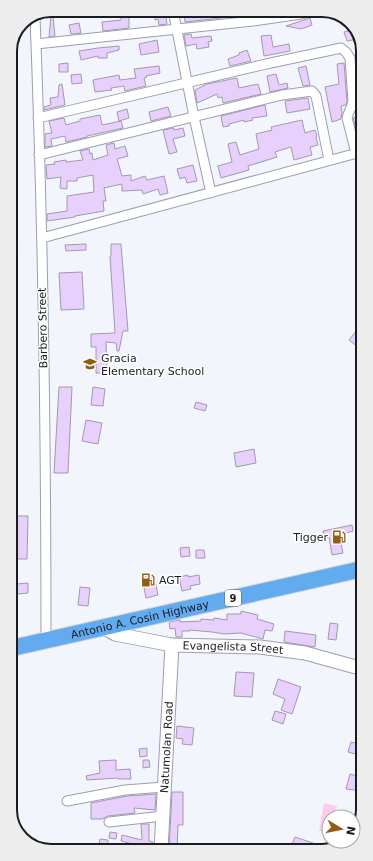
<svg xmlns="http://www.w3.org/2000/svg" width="373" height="861" font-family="'DejaVu Sans',sans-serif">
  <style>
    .garden { fill: #fdcbec }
    .building { fill: #e7d0fc; stroke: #a299ab }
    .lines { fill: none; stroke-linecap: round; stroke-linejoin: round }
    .street-casing { stroke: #9b9eb1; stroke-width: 11 }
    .secondary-casing { stroke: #9b9eb1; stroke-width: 15 }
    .highway-casing { stroke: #d1d2d3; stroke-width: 18 }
    .street { stroke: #fff; stroke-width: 9 }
    .secondary { stroke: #fff; stroke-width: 13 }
    .highway { stroke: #62abef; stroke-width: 16 }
    .labels { text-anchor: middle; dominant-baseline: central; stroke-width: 3; stroke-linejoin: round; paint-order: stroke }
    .shield { fill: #fff; stroke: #5f6065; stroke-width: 1 }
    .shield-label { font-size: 10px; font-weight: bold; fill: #1a1c23 }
    .street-label { font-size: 11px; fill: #1a1c23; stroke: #fff }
    .poi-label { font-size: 11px; fill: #1a1c23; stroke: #fff; text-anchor: start }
    .rim { fill: none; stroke: #1a1c23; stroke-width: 2 }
  </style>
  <rect width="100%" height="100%" fill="#f3f5fd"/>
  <path class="garden" d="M324,803L337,806L335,817H329V832L319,831Z"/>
  <path class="building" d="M204,10H248V15L185,22L184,14Z
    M165,11L167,24L159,25L158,19L155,20L154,13Z
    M51,16H53L55,36L49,37Z
    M121,17H129V28L103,31L102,22L121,20Z
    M310,18L312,25L301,29L286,26Z
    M79,23L81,33L71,34L69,25Z
    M351,30L353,40L347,41L344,32Z
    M191,34L192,38L211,36L212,41L208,42L209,47L197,49L196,44L186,46L184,35Z
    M271,35L273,47L289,44L290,51L264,56L261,36Z
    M157,40L159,52L141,55L139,44Z
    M119,46V50L107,53V58H98V56L81,60L79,51L98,48Z
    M247,50L251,61L230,66L228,59L239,55V53Z
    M68,63V72H59V64Z
    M344,63L347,102L346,105L341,106L342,112L341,119L332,122L325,87L339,84L337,64Z
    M159,66L160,73L146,76L147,77L144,78L146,86L125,91L124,86L111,88L112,90L95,92L93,80L119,75L120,80L136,78L134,69Z
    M306,66L310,85L303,86L298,68Z
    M357,71H361V146L353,118L358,117L356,111L359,101Z
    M81,74L82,83L72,84L71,75Z
    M276,74L279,85L287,83L288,88L270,92L267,76Z
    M237,78L239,88L258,84L261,94L223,103L222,97L218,98L217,94L197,103L195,90L207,84Z
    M62,84L65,105L44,110V107L51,105L50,98L58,97L59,85Z
    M308,98L310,109L287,113L285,101Z
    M265,105L267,116L252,118L253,120L244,122V120L229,124V126L223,127L221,116Z
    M168,107L171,116L151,121L149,112Z
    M127,109L129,118L119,121L117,112Z
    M100,115L102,125L121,121L123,128L87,136V137L66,142L65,136L51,139L52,146L45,147V134L52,133L49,121L64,118L66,125L80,121V119Z
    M302,120L305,133L315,130L317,136L316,137L318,145L310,147L312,155L294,160L291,147L275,152L277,157L248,166L249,170L221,178L218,166L232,162L228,144L236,142L240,155L259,149L256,134L272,130L271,127Z
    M174,128V130L183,128L185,136L173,139L177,152L169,154L163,130Z
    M114,143L115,149L125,146L128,156L117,159L122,176L131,175V181L145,176L147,180L164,176L168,193L160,195L158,189L143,194L142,190L122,191V184L104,188L106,201H103L104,211L75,216V217L47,221V214L67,211V196L94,192L93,175L77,178V181H67V189L60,188L61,177L47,179L46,165L55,164L54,162L66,160V162L83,160L80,151L89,149L90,154L92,153L93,160L108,155L106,145Z
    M193,165L197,181L187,183L185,177L180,179L177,169Z
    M86,244V250L66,251L65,245Z
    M111,244H121L128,331H123L119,351H117L116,343L106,342L107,373H96V347H91V334L115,333L110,256H111Z
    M82,272L84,309L61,310L59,273Z
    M362,324V350L349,340Z
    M59,387H72L68,473H54Z
    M93,387L105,389L103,406L91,405Z
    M196,402L207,405L205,411L194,408Z
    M86,420L102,423L98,444L82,441Z
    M254,449L256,463L236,467L234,453Z
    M11,516H28L27,559H11Z
    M352,525L353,531L339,535L343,553L332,555L329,537L325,538L323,531Z
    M189,547L190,556L181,557L180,548Z
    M196,550H204L205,558H196Z
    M154,575L158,595L146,598L142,577Z
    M188,575V577L199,575L200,584L190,586L191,589L182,591L179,577Z
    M28,583V593L17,594V584Z
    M80,587L90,588L88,606L78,605Z
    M241,611L258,615L257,619L274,624L272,631L265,630L263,639L241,633L224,634L212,632L190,630V631H182V637H176L175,628L170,629L169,622L180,620V622L201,621V619L214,620V618L227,620V614H241Z
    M330,623L338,624L336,640L328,639Z
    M285,631L316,635L315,647L284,642Z
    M236,672L254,673L252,697L234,696Z
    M278,679L301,687L292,714L281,710L285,699L273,694Z
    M275,711L286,714L283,724L272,720Z
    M177,726L194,728L192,745L182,744L183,739L176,738Z
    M351,742L363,745V756L348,752Z
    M147,748V756L140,757L139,749Z
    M116,760V770L130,769L131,779H118V778L87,780L86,776L100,773L99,761Z
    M143,760H149L150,767L143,768Z
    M350,774L357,776L356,778L363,780V791L346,789Z
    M172,792H183V825H178L177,850H169Z
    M156,794L155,810L134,808L135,813L108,816L102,819H91V803L127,796Z
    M141,824H149V841L153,842L151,849L121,841L122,835L142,840Z
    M110,832L117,833L116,839L109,838Z
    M295,837L313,843L312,846L299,844L297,849H290Z
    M100,839L108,840V850L101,851L99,845Z"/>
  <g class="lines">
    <g class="street-casing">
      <path id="street" d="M173,10L194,117L211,193
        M35,17C43,224 46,432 46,640
        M36,44L253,21L301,14L317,10
        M38,118L266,64L341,48L346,52L350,58L353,101C352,108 348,112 347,118L356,153
        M39,155L282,95L312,91L316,96L329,160
        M42,238L361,152
        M67,801L125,790L164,787
        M109,822L163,816"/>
    </g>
    <g class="secondary-casing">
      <g id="secondary">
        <path id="s1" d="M103,627L115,634L172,645L260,647L305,653L363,669"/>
        <path id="s2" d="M161,850L172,645"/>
      </g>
    </g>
    <g class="highway-casing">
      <g id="highway">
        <path id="s3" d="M12,648L362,569"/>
      </g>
    </g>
    <use href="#street" class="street"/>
    <use href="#secondary" class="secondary"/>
    <use href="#highway" class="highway"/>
  </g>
  <defs>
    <g id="school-bare" transform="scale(1.08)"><path d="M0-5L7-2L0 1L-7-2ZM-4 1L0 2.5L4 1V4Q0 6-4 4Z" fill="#915d10" stroke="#fff" stroke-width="2.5" paint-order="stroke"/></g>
    <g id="fuel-bare" transform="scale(1.08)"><path d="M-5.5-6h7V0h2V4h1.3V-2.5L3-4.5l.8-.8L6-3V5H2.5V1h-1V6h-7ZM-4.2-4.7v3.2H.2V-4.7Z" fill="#915d10" stroke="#fff" stroke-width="2.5" paint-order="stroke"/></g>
  </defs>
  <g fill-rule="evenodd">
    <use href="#school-bare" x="90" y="364"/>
    <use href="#fuel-bare" x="339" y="537"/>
    <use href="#fuel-bare" x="148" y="580"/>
  </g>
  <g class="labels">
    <rect class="shield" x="225" y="590" width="16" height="16" rx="3"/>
    <g class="shield-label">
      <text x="233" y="598">9</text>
    </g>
    <g class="street-label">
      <text transform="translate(43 328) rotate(-91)">Barbero Street</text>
      <text stroke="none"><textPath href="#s3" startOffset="131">Antonio A. Cosin Highway</textPath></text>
      <text stroke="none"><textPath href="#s1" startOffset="133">Evangelista Street</textPath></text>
      <text stroke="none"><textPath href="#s2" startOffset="103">Natumolan Road</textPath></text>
    </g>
    <g class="poi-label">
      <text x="101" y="358">Gracia<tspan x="101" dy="13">Elementary School</tspan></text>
      <text x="328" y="537" text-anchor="end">Tigger</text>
      <text x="159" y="580">AGT</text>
    </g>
  </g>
  <path d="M0 0H373V861H0ZM51 17H322A34 34 0 0 1 356 51V810A34 34 0 0 1 322 844H51A34 34 0 0 1 17 810V51A34 34 0 0 1 51 17Z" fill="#ededed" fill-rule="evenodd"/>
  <path class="rim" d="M51 17H322A34 34 0 0 1 356 51V810A34 34 0 0 1 322 844H51A34 34 0 0 1 17 810V51A34 34 0 0 1 51 17Z"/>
  <g transform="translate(341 829) rotate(100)"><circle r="19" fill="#ffffff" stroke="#a3a4a7"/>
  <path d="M0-3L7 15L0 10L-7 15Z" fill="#915d10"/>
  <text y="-6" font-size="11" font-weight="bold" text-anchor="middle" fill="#1a1c23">N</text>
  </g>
</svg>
